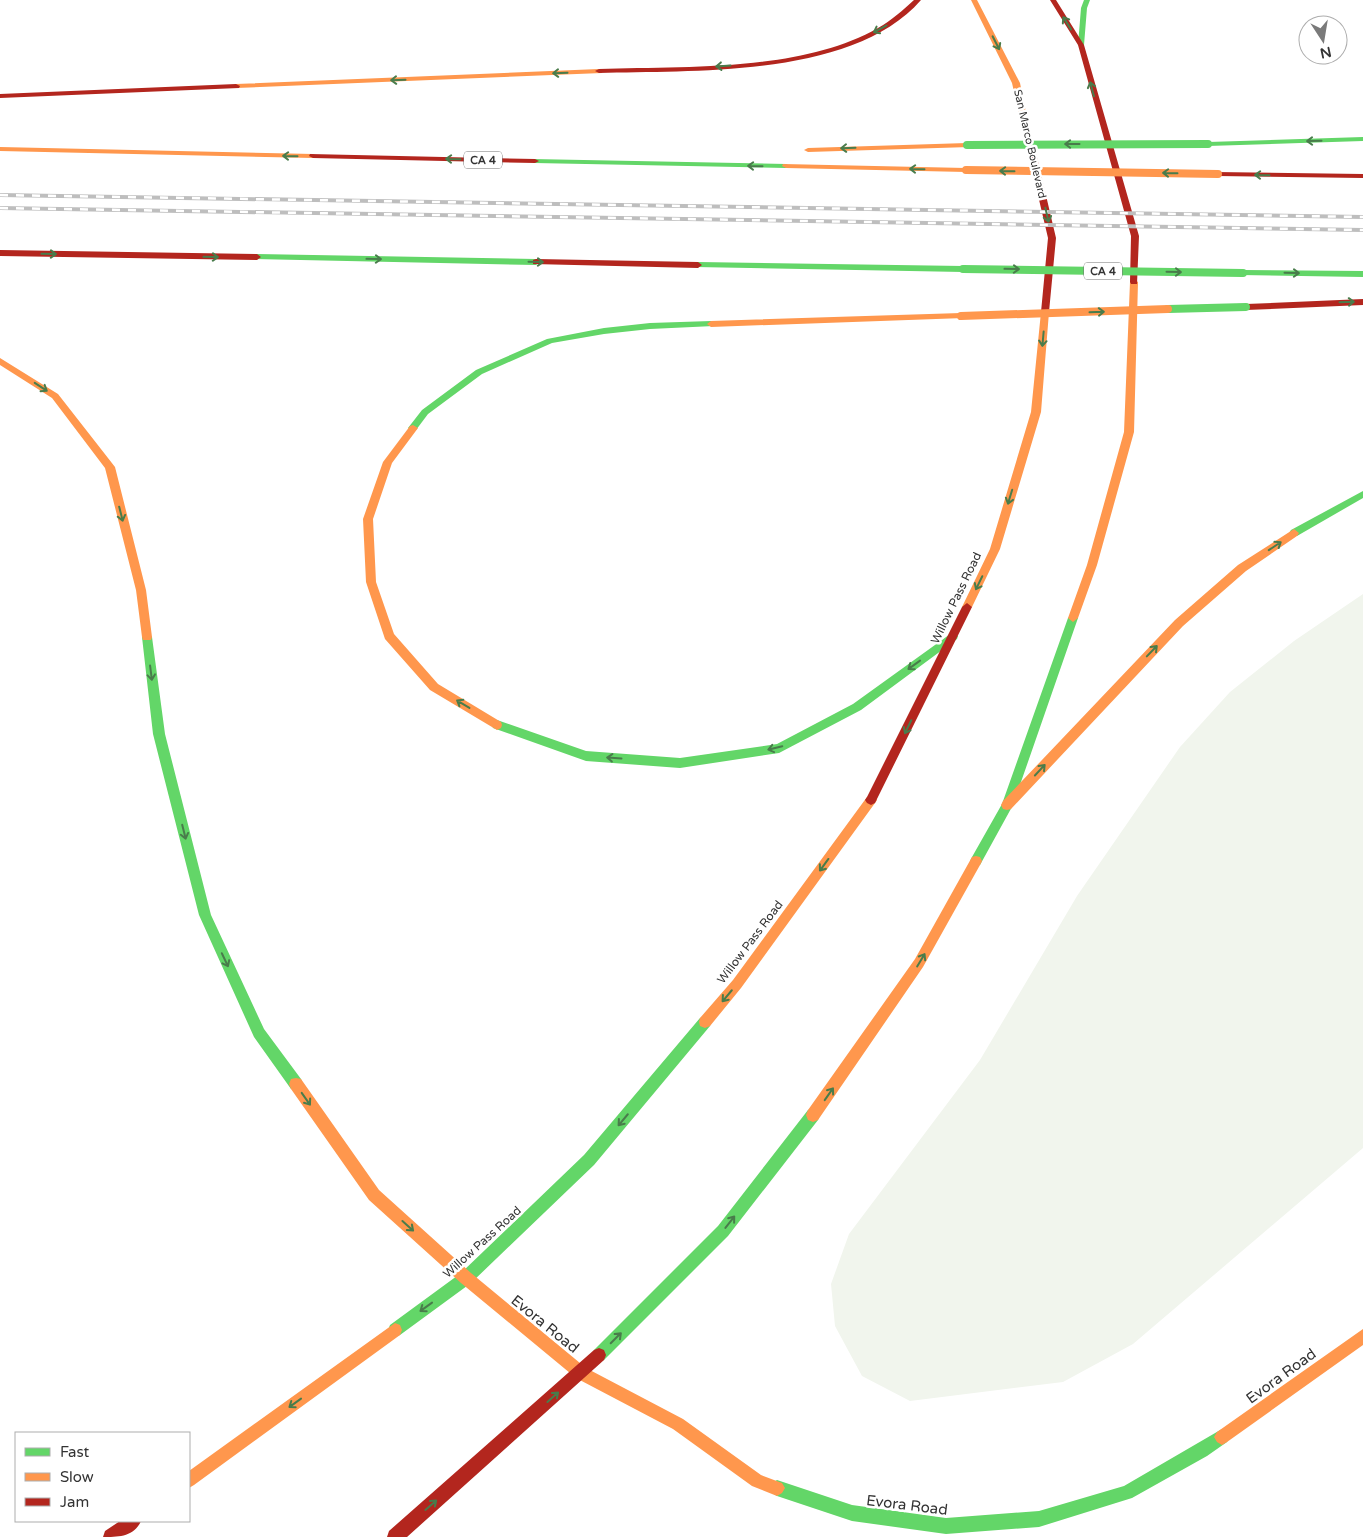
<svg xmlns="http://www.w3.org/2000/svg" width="1363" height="1537" font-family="'Varela Round',sans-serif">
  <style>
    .green { fill: #f1f5ed }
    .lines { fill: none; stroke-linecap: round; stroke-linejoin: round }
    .fast { fill: #63d668; fill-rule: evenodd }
    .slow { fill: #ff974d; fill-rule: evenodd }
    .jam { fill: #b3261e; fill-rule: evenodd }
    .rail-casing { stroke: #bebebe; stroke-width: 4 }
    .rail { stroke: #fff; stroke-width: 2.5; stroke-dasharray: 8; stroke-linecap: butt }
    .fast-bridge { stroke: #63d668; stroke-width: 8 }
    .slow-bridge { stroke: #ff974d; stroke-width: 8 }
    .oneway { stroke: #497c4b }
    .labels { text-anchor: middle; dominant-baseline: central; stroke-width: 5; stroke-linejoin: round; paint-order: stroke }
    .far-street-label { font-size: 11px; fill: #333; stroke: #fff }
    .shield { fill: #fff; stroke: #707070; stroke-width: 1 }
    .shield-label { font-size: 11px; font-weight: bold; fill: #333 }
    .street-label { font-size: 12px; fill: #333; stroke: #fff }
    .near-street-label { font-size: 15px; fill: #333; stroke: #fff }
  </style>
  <rect width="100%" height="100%" fill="#fff"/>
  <path class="green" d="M1363,594V1148L1133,1344L1063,1382L910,1401L862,1376L835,1326L831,1284L849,1234L980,1060L1077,896L1180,747L1230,692L1294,641Z"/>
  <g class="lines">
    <path class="fast" d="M1084,0H1090L1087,8L1084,45L1081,47L1078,45L1081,8Z
      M1363,137V141L1208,146L1204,144L1208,142Z
      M532,159L786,164L790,166L786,168L535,163L531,161Z
      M257,254L536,259L540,262L536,265L254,259L253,257Z
      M698,262L963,266L967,269L963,272L695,267V263Z
      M1243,270L1363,271V277L1240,275L1239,273Z
      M711,321L715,324L714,326L650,329L604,334L552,343L482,374L428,414L416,430H410L408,428L422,410L476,370L547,339L604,328L650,323Z
      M1363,491V498L1297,536H1291L1289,533L1291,530Z
      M1073,614L1078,618L1013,805L980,865L976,866L972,865L970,861L972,857L1002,804L1068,618Z
      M953,632L958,636L957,639L861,710L779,753L680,768L586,761L493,728L492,725L493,722L497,720L586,751L680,758L777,744L853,704Z
      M147,633L152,637L165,734L211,915L264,1029L301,1079L303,1084L301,1089L296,1090L291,1089L254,1037L199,915L153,734L142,637Z
      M705,1016L710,1018L711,1022L710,1026L594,1165L471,1283L400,1335L395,1337L390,1335L388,1330L390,1325L461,1273L584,1155L700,1018Z
      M813,1108L818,1110L820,1115L818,1120L728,1236L604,1360L599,1362L594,1360L592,1355L594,1350L718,1226L808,1110Z
      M1222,1429L1227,1432L1230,1437L1227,1442L1207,1456L1132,1498L1039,1527L946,1534L852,1521L777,1496L772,1493L769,1488L772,1483L777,1480L852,1505L946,1518L1039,1511L1124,1486Z"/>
    <path class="slow" d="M971,0H977L1020,83L1032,142L1025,140L1012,83Z
      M599,69H602V73L236,88L232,86L236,84Z
      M967,143L971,145L970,147L808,152L804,150L808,148Z
      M0,147L313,154L317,156L313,158L0,151Z
      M783,164L966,168L970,170L966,172L786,168L782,166Z
      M1134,279L1138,282L1134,432L1097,565L1078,618L1073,622L1068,618L1087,565L1124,432L1130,282Z
      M1045,309L1049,312L1041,412L1000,549L972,607L967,611L962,607L990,549L1031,412L1041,312Z
      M961,313L965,316L964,318L711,327L707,324L711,321Z
      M0,358L58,394L115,467L146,590L152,637L151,640H143L142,637L136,590L105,468L52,398L0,365Z
      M413,425L418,428L392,463L373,519L376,582L394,634L438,684L501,722L502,725L501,728L497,730L430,690L385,639L366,582L363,519L383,462L410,426Z
      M1294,529L1299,533L1297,536L1246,571L1183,626L1011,809L1007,810L1003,809L1001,805L1003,801L1175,620L1238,565Z
      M871,795L875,797L877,800L875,803L741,988L710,1026L705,1028L700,1026L699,1022L700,1018L733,980L867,797Z
      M976,856L980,857L982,861L980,865L923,967L818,1120L813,1122L808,1120L806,1115L808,1110L915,959L972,857Z
      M296,1078L301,1079L379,1190L471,1273L586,1368L683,1419L761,1475L782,1483L785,1488L782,1493L777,1496L752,1486L673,1429L576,1378L461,1283L369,1200L291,1089L289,1084L291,1079Z
      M395,1323L400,1325L402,1330L400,1335L194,1485L189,1488V1471Z
      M1363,1329V1345L1227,1442L1222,1445L1217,1442L1214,1437L1217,1432Z"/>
    <path class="jam" d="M914,0H921C853,78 695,70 599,73L595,71L599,69C685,66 801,72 878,28C892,20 903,10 914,0Z
      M1050,0H1056L1084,45L1139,236L1137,284H1131L1130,282L1131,236L1078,45Z
      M236,84L240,86L239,88L0,98V94Z
      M1026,138L1033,140L1056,238L1049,312L1045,315L1041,312L1048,238L1025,140Z
      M310,154L535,159L539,161L535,163L313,158L309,156Z
      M1215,172L1363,174V178L1218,176L1214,174Z
      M0,250L257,254L261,257L257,260L0,256Z
      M536,259L698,262L702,265L698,268L533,264V260Z
      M1363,299V305L1246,310L1242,307L1246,304Z
      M967,603L972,607L875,803L871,805L867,803L865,800L867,797L962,607Z
      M599,1348L604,1350L606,1355L604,1360L407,1537H387L389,1531L594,1350Z
      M120,1521H141C134,1537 118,1537 103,1537L105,1531Z"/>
    <g class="rail-casing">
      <path id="rail" d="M0,195L1363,217
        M0,208L1363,230"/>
    </g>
    <use href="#rail" class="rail"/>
    <path class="fast-bridge" d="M967,145L1208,144
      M963,269L1243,273
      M1168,309L1246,307"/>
    <path class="slow-bridge" d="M966,170L1218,174
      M961,316L1168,309"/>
  </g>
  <defs><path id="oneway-shaft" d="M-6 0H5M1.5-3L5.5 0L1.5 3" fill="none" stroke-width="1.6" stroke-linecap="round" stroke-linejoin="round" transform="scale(1.25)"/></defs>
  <g class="oneway">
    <use href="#oneway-shaft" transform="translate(1067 23) rotate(-122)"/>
    <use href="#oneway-shaft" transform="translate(880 29) rotate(152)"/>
    <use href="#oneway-shaft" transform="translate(996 43) rotate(63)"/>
    <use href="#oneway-shaft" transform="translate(723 66) rotate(176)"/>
    <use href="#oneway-shaft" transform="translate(560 73) rotate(178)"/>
    <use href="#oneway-shaft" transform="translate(398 80) rotate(178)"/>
    <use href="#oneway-shaft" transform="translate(1092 89) rotate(-105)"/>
    <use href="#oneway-shaft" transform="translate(1314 141) rotate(179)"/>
    <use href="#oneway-shaft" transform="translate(1072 144) rotate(180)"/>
    <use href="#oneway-shaft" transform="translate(848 148) rotate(178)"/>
    <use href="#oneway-shaft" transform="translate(290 156) rotate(-179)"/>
    <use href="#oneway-shaft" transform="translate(453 159) rotate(-179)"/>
    <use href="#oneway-shaft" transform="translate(755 166) rotate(-179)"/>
    <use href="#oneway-shaft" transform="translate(917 169) rotate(-179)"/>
    <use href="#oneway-shaft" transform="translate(1007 171) rotate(-179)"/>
    <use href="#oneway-shaft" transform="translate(1170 173) rotate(-179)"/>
    <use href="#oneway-shaft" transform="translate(1262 175) rotate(-179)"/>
    <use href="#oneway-shaft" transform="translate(1047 215) rotate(77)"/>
    <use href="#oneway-shaft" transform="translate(49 254) rotate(1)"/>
    <use href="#oneway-shaft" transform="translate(211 257) rotate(1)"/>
    <use href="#oneway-shaft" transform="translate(374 259) rotate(1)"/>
    <use href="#oneway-shaft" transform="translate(536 262) rotate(1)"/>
    <use href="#oneway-shaft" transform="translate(1012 269) rotate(1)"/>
    <use href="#oneway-shaft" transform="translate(1174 272) rotate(1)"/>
    <use href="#oneway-shaft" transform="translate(1292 273) rotate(1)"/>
    <use href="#oneway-shaft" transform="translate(1347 302) rotate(-2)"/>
    <use href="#oneway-shaft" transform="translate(1097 312) rotate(-2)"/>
    <use href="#oneway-shaft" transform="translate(1043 339) rotate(95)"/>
    <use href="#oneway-shaft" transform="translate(41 387) rotate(33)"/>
    <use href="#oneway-shaft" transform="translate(1010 497) rotate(107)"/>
    <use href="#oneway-shaft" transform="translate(121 514) rotate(76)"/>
    <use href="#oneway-shaft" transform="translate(1275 546) rotate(-34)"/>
    <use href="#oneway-shaft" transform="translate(979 583) rotate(116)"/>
    <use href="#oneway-shaft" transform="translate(1152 651) rotate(-46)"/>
    <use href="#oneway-shaft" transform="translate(914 665) rotate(144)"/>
    <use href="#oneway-shaft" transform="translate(151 673) rotate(83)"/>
    <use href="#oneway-shaft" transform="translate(463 704) rotate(-149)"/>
    <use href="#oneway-shaft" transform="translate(908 727) rotate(116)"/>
    <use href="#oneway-shaft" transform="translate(775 748) rotate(166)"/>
    <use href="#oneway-shaft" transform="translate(614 758) rotate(-176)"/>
    <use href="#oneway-shaft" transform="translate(1040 770) rotate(-47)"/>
    <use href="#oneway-shaft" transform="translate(184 832) rotate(76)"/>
    <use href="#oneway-shaft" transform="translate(824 865) rotate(126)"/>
    <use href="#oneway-shaft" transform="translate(225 960) rotate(65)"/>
    <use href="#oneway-shaft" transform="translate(921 960) rotate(-59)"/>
    <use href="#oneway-shaft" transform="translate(727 996) rotate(130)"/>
    <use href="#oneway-shaft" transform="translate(829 1094) rotate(-55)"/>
    <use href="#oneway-shaft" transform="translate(306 1099) rotate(55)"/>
    <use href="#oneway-shaft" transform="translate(623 1120) rotate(130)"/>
    <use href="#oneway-shaft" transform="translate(730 1222) rotate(-52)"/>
    <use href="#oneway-shaft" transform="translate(408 1226) rotate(42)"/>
    <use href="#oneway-shaft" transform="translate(426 1307) rotate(144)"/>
    <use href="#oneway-shaft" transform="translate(616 1338) rotate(-45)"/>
    <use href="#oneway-shaft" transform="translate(553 1397) rotate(-42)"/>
    <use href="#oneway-shaft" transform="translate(295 1403) rotate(144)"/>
    <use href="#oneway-shaft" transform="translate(431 1505) rotate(-41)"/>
  </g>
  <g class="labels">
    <g class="far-street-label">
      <text transform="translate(1030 144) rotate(77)">San Marco Boulevard</text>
    </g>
    <g class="shield">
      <rect x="464" y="151.5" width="38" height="17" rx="4"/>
      <rect x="1084" y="262.5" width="38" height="17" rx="4"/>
    </g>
    <g class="shield-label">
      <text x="483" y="160">CA 4</text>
      <text x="1103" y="271">CA 4</text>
    </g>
    <g class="street-label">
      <text transform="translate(956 598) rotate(-64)">Willow Pass Road</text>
      <text transform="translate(750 942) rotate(-53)">Willow Pass Road</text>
      <text transform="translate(482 1242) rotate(-42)">Willow Pass Road</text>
    </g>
    <g class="near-street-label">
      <text transform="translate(545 1324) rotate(39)">Evora Road</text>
      <text transform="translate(1281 1376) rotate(-36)">Evora Road</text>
      <text transform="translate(907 1505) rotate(7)">Evora Road</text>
    </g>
  </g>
  <rect x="15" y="1432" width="175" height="90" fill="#ffffff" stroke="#adadad"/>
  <rect x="25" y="1448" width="25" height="8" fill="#63d668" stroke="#adadad"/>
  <text x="60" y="1457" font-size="15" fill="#333333">Fast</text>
  <rect x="25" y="1473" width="25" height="8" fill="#ff974d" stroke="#adadad"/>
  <text x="60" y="1482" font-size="15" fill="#333333">Slow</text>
  <rect x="25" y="1498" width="25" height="8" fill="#b3261e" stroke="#adadad"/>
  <text x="60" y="1507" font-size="15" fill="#333333">Jam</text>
  <g transform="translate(1323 40) rotate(168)"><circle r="24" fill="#ffffff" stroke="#adadad"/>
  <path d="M0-4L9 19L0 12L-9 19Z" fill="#7a7a7a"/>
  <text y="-8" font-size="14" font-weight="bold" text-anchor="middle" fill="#333333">N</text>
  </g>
</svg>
